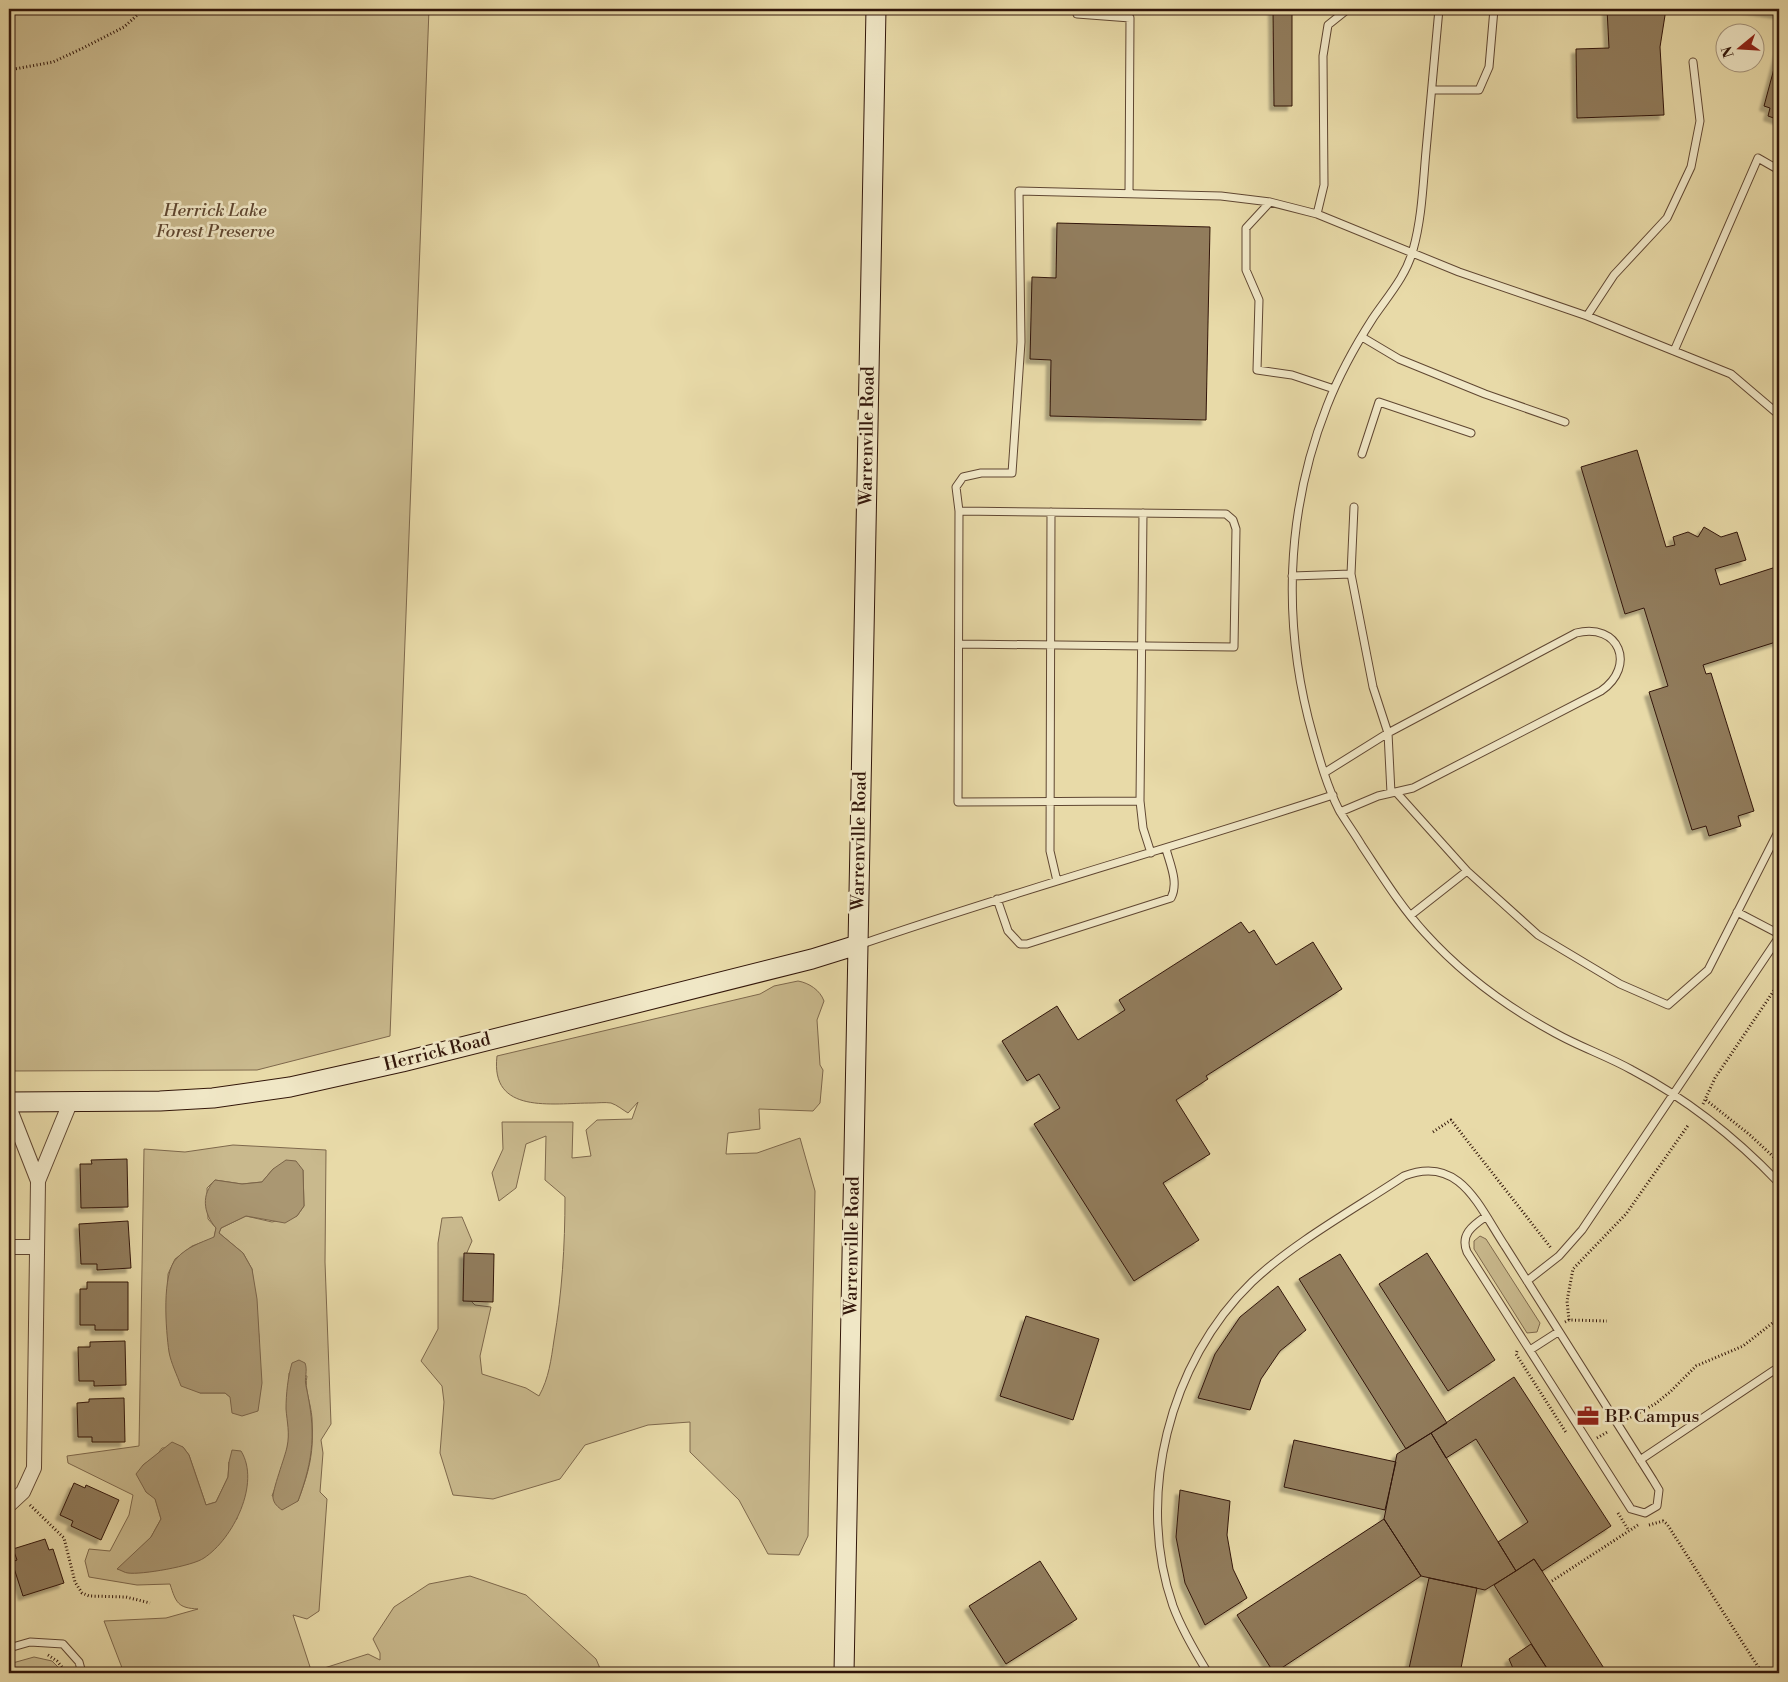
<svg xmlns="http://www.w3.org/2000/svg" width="1788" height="1682" font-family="'Libre Bodoni',serif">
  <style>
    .green { fill: #c9b98d; stroke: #7e684c; fill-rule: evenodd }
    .water { fill: #aa9772; stroke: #7a6348 }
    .building { fill: #917c5c; stroke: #32160a; filter: url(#shadow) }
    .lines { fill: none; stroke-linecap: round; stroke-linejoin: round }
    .lane-casing { stroke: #604732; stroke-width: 9 }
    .street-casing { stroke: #604732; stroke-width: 16 }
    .secondary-casing { stroke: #32160a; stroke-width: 21 }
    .path { stroke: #32160a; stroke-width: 3; stroke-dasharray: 1 2.5; stroke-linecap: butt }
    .lane { stroke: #f0e7c6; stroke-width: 7 }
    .street { stroke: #f0e7c6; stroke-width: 14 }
    .secondary { stroke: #f0e7c6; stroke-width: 19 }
    .labels { text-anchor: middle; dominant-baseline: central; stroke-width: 5; stroke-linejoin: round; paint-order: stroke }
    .park-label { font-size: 18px; font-style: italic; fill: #5f4731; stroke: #f0e7c6 }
    .street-label { font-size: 18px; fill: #32160a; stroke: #f0e7c6 }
    .poi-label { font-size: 18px; fill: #32160a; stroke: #f0e7c6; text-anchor: start }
  </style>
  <defs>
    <filter id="shadow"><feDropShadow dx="-4.5" dy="4.5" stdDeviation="1" flood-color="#0004"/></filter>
  </defs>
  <rect width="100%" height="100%" fill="#e8daa8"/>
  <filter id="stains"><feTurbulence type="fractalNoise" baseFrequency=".004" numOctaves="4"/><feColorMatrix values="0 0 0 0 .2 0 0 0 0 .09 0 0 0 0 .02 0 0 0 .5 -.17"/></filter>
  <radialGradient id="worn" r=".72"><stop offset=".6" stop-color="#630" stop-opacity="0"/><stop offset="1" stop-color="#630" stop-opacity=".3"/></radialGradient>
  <path class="green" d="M9,9H429L390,1036L257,1070L9,1071Z
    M798,981C809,983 820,990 824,1001L817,1020L820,1065L823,1070L820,1103L813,1111L759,1109L760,1129L728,1133L726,1154L757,1153L800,1138L815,1191L808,1536L799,1555L768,1554L739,1500L690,1452V1422L648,1425L585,1445L560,1479L493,1499L453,1495L440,1453L444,1402L442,1386L421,1361L438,1329V1243L442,1218L462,1217L472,1241L465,1257L466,1296L475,1305L491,1307L480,1356L482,1374L526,1388L539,1396C549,1378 551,1360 554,1340C562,1293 565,1246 565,1197L545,1180L546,1136L526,1144L516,1188L499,1201L492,1173L503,1149L502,1122H573L572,1158L591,1156L586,1130L597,1120L632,1119L638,1102L628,1113C623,1110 617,1105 611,1103C605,1102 597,1103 592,1103C552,1103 490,1115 497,1056L760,994L774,986Z
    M233,1145L326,1150L325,1262L331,1424L321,1440L323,1453L320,1492L327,1499L319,1611L307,1619L293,1615L312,1673H124L104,1621L166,1618L198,1609C178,1608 176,1603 170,1584L137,1585L89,1577L85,1561L89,1549L110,1551L129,1515L133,1495L68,1463L67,1456L139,1446L144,1149L185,1152ZM273,1169L303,1170L304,1206L297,1216L272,1222L246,1216L221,1228L219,1233L243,1253L252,1269L259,1337L230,1397L225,1393H200L170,1354L167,1315L168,1274L175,1259L192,1246L214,1238L216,1228L208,1219L207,1188L215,1180L242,1184L262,1182ZM289,1373L307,1376C304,1388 311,1404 312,1418C314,1452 310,1469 298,1501L272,1496L283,1467L289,1441ZM183,1447L189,1455L206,1505L216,1502L228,1477L229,1462L237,1519L142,1546L151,1537L161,1519L155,1498L146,1492L143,1465L157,1455L162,1448Z
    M1480,1236L1486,1239L1540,1323L1537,1332L1527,1333L1474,1249V1241Z
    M470,1576L526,1595L596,1659L602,1673H316L315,1671L368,1654L380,1660V1653L373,1639L394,1607L429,1584Z
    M34,1657L52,1661L62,1671L59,1673H9V1664Z"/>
  <path class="water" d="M286,1160L296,1161L303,1170L304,1206L297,1216L285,1223L246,1216L221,1228L219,1233L243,1253L252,1269L257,1299L262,1383L258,1411L242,1416L232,1413L230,1397L225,1393H200L181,1386C177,1375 171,1363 169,1352C166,1331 161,1273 177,1258C187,1247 200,1243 214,1237L216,1228C203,1213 201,1194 215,1180L242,1184L262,1182L273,1169Z
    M299,1360L305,1363C308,1371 304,1378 306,1386C316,1431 314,1458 298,1501L282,1510C278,1507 274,1504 273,1498C272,1491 285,1457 287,1447C290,1433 287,1422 286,1409C286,1394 288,1376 292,1363Z
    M172,1442L183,1447L189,1455L206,1505L216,1502L228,1477L229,1462L232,1450L241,1451C261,1483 233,1539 204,1558C193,1566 141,1575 128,1573C125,1573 121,1570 117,1569L151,1537L161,1519L155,1499L146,1492L136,1474L143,1465Z"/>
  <path class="building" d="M1273,9H1292V106H1274Z
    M1607,9H1666L1660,47L1664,115L1577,118L1576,49L1609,48Z
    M1746,9H1779V14Z
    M1779,50V120L1768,116L1770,108L1764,106Z
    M1057,223L1210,227L1206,420L1050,416L1051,360L1030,359L1032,277L1056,278Z
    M1637,450L1666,547L1675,545L1673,537L1688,532L1698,537L1704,527L1721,537L1737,532L1746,560L1715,569L1720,585L1779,566V641L1703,665L1706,674L1711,673L1754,811L1738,816L1741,826L1709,836L1706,826L1692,830L1649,692L1668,686L1644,608L1625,614L1581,467Z
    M1241,922L1249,933L1254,930L1276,965L1313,942L1342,989L1206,1076L1208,1079L1176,1100L1210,1154L1163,1183L1199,1240L1134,1281L1034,1124L1060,1108L1039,1074L1027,1081L1002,1041L1057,1006L1078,1040L1125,1010L1119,1000Z
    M127,1159L128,1207L81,1208L80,1164H92L91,1160Z
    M128,1221L131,1268L97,1270V1264H81L79,1224Z
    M464,1253L494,1254L493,1302L463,1301Z
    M1427,1253L1495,1360L1448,1391L1379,1284Z
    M1340,1254L1447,1423L1406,1449L1299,1279Z
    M87,1282H128V1330H95V1325H80V1289H87Z
    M1278,1286L1306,1330L1280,1351L1261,1379L1250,1410L1198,1398L1215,1354L1240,1317Z
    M1026,1316L1099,1339L1073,1420L1000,1396Z
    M125,1341L126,1385L94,1386V1381H79L78,1347H90V1342Z
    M1514,1377L1611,1526L1542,1571L1534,1559L1516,1571L1498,1542L1528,1522L1476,1439L1446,1458L1431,1433Z
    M124,1398L125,1442H92V1437H78L77,1403L89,1402V1399Z
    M1431,1433L1516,1571L1485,1590L1421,1576L1384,1519L1397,1454Z
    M1294,1440L1396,1462L1385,1510L1284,1487Z
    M74,1483L85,1488L86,1485L119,1500L101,1540L71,1526L73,1521L60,1515Z
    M1180,1490L1230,1501L1227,1535L1233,1569L1247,1598L1205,1625L1185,1583L1176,1537Z
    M1384,1519L1421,1576L1274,1673L1237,1615Z
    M45,1539L49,1550L53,1549L64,1583L23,1596L12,1562L17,1560L13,1549Z
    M1534,1559L1542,1571L1607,1673H1550L1494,1585Z
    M1040,1561L1077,1619L1006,1664L969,1606Z
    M1429,1578L1477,1588L1460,1673H1408Z
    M1531,1644L1550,1673H1515L1509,1659Z"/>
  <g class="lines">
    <g class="lane-casing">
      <path id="lane" d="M1077,9V14L1130,18L1129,193
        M1439,9C1435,56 1430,104 1426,151C1423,184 1422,218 1413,250C1406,276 1388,296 1373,318C1355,346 1339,375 1327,406C1285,513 1282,627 1313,736C1320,761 1327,786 1339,810C1346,822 1355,834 1362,846C1382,876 1401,907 1425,933C1462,974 1507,1007 1555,1033C1580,1047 1607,1056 1632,1070C1687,1099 1737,1139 1779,1183
        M1432,90H1479L1489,67L1494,9
        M1270,202L1246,228V270L1259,300L1257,370L1292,375L1334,389
        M1317,214L1324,185L1323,56L1328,25L1348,9
        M1587,316L1614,275L1667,218L1691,167L1700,121L1693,62
        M1362,337L1399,359L1485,394L1565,422
        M1674,351L1758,158L1779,170
        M1779,418V380
        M1362,454L1379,402L1471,433
        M1354,507L1351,574L1373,687L1388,733L1391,793
        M959,511L956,487L963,477L981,473H1012L1021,342L1019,191L1221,196L1270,202L1317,214L1459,272L1587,316L1731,374L1778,414
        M1051,512L1050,851L1057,881
        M1143,513L1140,801L1143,828L1151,853
        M1292,576L1351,574
        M959,644L1234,647L1236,529L1233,520L1226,514L959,511L958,802L1140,801
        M1324,773L1388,733L1576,633C1619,622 1637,666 1601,691L1413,788L1378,796L1340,812
        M1396,792L1467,871L1538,935L1620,984L1668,1005L1708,970L1779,830
        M997,899L1008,931L1020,944H1027L1171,898C1179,883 1170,864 1166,849
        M1737,912L1779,934
        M1411,915L1467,871
        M859,945C1015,891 1175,847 1333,795
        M1527,1281L1559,1256L1582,1230L1779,937
        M1530,1350L1558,1332
        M1640,1460L1779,1367
        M9,1648L30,1642L63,1644L79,1662L82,1673
        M1208,1673C1195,1652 1182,1630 1173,1606C1135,1497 1169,1362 1252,1282C1293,1243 1356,1208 1404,1176C1460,1154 1479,1207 1505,1246L1653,1480L1659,1490L1657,1506L1645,1513L1631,1509L1467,1252C1460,1235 1472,1226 1485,1217"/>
    </g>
    <g class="street-casing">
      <path id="street" d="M9,1107L38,1181
        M9,1247H37
        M9,1505L23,1492L34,1468L38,1181L70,1103"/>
    </g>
    <g class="secondary-casing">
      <path id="secondary" d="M9,1102L160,1101L213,1098L290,1087L402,1062L812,959L857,945
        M844,1673L876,9"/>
    </g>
    <path class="path" d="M9,70L53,62L83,48L124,27L144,9
      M1706,1100L1750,1135L1779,1162
      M1703,1104L1715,1078L1779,983
      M1433,1132L1451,1120L1551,1248
      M1569,1320L1567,1301L1573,1269L1626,1214L1689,1124
      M1565,1322L1569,1320L1607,1321
      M1517,1351L1516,1354L1567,1434
      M1627,1419L1655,1404L1670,1392L1696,1366L1743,1346L1779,1318
      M9,1430H16
      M1597,1438L1609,1431
      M30,1505L64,1538L75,1582L82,1593L89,1596L126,1597L150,1603
      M1618,1513L1629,1531
      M1649,1525L1663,1521L1667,1524L1762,1673
      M1552,1581L1638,1525
      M48,1655L57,1661L67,1673"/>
    <use href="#lane" class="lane"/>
    <use href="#street" class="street"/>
    <use href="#secondary" class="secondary"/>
  </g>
  <defs>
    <g id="office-bare" transform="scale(1.725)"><path d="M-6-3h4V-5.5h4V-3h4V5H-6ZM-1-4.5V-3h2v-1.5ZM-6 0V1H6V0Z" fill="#8f2418" stroke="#f0e7c6" stroke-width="2.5" paint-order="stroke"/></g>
  </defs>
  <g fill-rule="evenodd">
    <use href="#office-bare" x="1588" y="1416"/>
  </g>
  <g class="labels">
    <g class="park-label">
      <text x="215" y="210">Herrick Lake<tspan x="215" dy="21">Forest Preserve</tspan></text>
    </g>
    <g class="street-label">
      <text transform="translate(867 436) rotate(-89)">Warrenville Road</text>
      <text transform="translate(859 841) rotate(-89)">Warrenville Road</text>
      <text transform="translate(437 1052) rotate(-14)">Herrick Road</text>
      <text transform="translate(852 1246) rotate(-89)">Warrenville Road</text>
    </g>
    <g class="poi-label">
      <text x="1605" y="1416">BP Campus</text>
    </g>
  </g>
  <rect width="1788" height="1682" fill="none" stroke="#e8daa8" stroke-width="30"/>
  <rect x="10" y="10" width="1768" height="1662" fill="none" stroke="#32160a" stroke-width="2.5"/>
  <rect x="15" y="15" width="1758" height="1652" fill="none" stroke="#32160a"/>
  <g transform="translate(1740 48) rotate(252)"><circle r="24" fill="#f0e7c6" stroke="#a4937b"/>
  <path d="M0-4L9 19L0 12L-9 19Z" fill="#8f2418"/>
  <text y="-8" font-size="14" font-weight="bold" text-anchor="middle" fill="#32160a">N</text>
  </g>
  <rect width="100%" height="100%" filter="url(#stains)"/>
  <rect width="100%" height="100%" fill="url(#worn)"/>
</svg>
